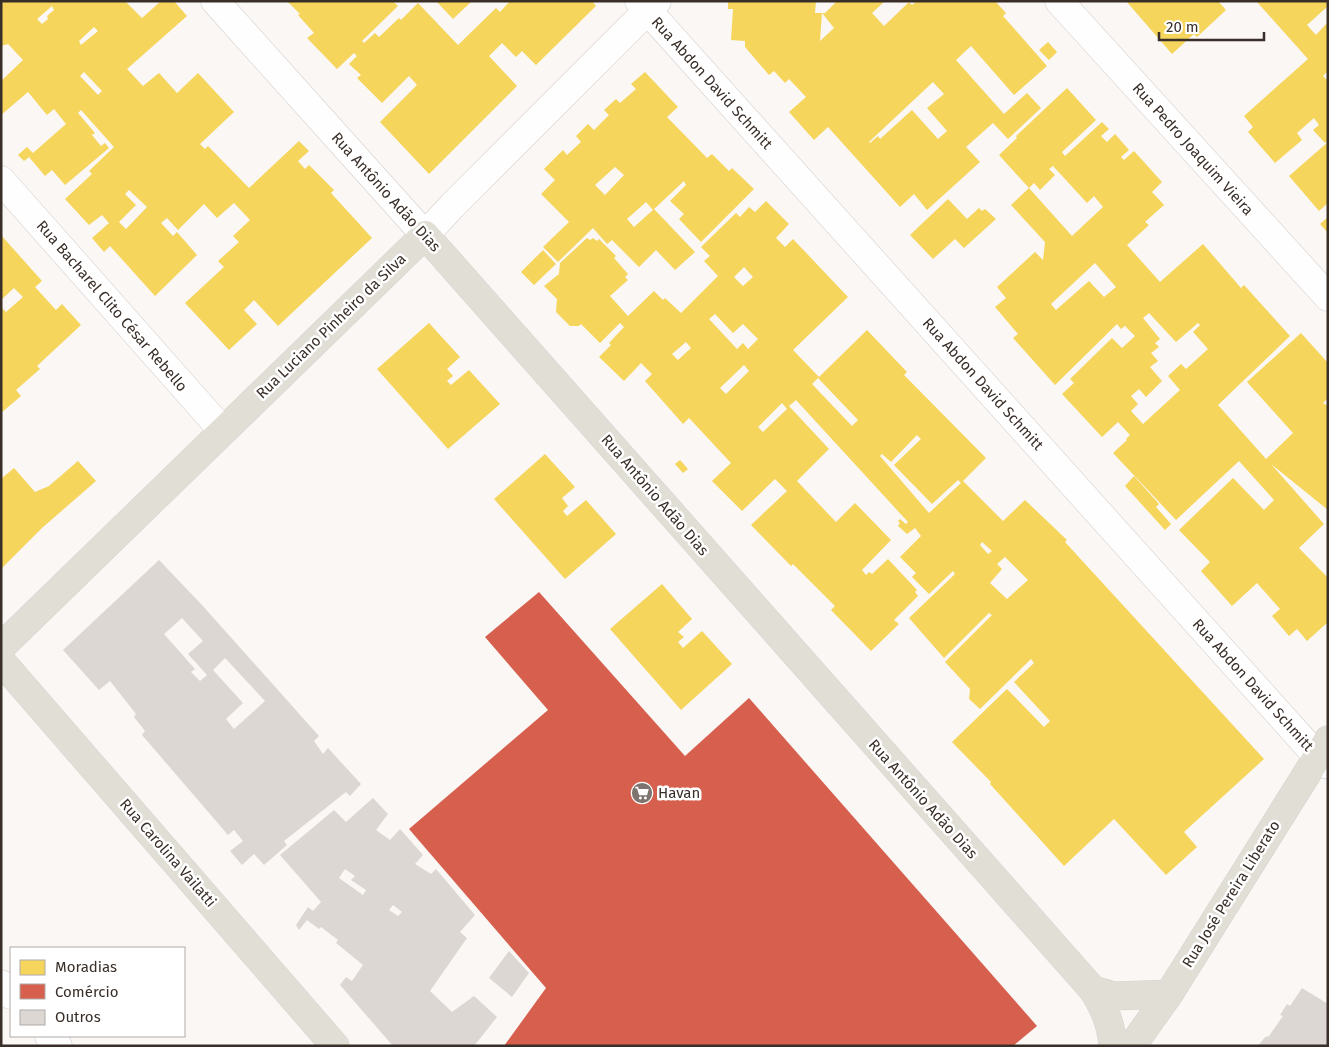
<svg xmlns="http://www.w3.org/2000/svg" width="1329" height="1047" font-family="'Fira Sans',sans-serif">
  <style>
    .homes { fill: #f6d55c; fill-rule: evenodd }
    .shops { fill: #d6604d }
    .building { fill: #dcd7d2; fill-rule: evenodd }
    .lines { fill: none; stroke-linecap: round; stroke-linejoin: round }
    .minor-casing { stroke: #d3ccc8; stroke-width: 29 }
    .major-casing { stroke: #d6d2d0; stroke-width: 29 }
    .minor { stroke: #fefefe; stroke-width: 28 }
    .major { stroke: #e1ded6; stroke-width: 28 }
    .labels { text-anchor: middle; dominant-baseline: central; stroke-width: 5; stroke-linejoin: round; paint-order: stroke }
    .street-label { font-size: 15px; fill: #392e28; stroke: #fff }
    .poi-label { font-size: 15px; fill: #392e28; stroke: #fff; text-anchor: start }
  </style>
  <rect width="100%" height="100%" fill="#faf7f5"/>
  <path class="homes" d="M1,1H125L142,18L161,1H174L187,16L127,69L143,86L159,73L177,93L198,73L234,112L200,144L205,149L208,146L249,188L299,141L309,151L298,161L305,169L309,165L334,190L331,193L372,238L278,326L254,300L244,310L257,324L229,350L185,303L224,267L218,261L239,242L233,236L250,220L234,203L217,218L204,204L178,230L167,218L161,223L173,236L177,232L197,255L155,296L110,246L104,252L92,238L109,223L102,215L89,225L65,199L92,174L89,171L114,147L81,110L78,113L95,133L92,135L101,146L105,143L109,148L65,185L52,170L45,176L29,157L24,161L18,155L27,147L33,153L66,124L54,109L47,115L28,92L1,115V81L23,60L8,44L1,46ZM52,6L54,10L47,16L48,19L42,24L37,19ZM94,27L98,31L81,45L79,41ZM84,72L102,91L98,95L80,76ZM129,190L147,207L126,229L119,222L136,205L125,194Z
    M287,1H393L398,6L362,41L364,43L375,33L379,37L399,18L401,20L418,3L458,45L496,8L500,12L510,1H592L596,6L536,65L522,51L516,57L502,43L489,56L517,86L429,174L380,122L417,85L409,76L382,103L357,78L361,75L349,64L357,56L354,53L337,69L307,38L314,33L298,15L300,14Z
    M436,1H472L453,19Z
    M728,1H816L815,13H825L837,1H885L872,13L884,26L909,2L912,5L917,1H995L1006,13L1003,16L1047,66L1014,95L971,46L956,60L1004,114L1027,93L1041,108L1008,139L993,123L966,147L980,162L927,210L914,194L900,207L828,127L814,140L789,112L806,97L789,79L785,83L774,71L769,75L745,47V41L731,40L733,9H728ZM822,13L834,28L820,41ZM933,82L944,94L927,108L947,131L938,139L912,110L880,139L878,136L870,143L869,142Z
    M1126,1H1218L1226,10L1197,37L1194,34L1172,54Z
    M1258,1H1328V6L1307,25L1316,35L1328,22V71L1323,76L1328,81V140L1325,143L1313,130L1319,125L1314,118L1297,133L1302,140L1275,163L1248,132L1253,127L1244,116L1308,59L1257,2Z
    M1048,42L1057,52L1049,60L1039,50Z
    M645,72L678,107L667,117L707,158L712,154L729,171L732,168L754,189L701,242L679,219L684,214L670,201L686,185L684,181L653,210L646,202L627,219L634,227L654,209L695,252L675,270L656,250L639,267L612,240L607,244L593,228L558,262L543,247L569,222L541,194L555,180L544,169L563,150L567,155L581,142L576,136L588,124L594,130L609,115L604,110L616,99L620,103L636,89L631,84ZM615,167L624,175L605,195L595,185Z
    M1067,88L1096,120L1062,152L1065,156L1102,122L1109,129L1101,136L1107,142L1115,134L1129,150L1121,157L1124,160L1134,151L1162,182L1152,192L1164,205L1145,222L1149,225L1127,245L1160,282L1203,244L1241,288L1244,285L1290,336L1218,405L1266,459L1293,433L1247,382L1301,333L1328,363V398L1323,403L1328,406V510L1271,464L1324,524L1299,548L1328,578V622L1307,641L1297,629L1289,636L1272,616L1280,609L1257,583L1232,606L1201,571L1210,562L1179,530L1233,478L1264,510L1274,500L1239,461L1176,520L1113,453L1127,440L1126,439L1130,435L1118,422L1102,437L1062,394L1074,383L1070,379L1112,338L1122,348L1135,336L1125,326L1121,329L1117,324L1055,385L1013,338L1018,334L995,307L1006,298L997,287L1035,252L1043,260L1045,242L1011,205L1029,188L1072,236L1103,207L1094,196L1087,203L1053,166L1049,169L1055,175L1040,190L1034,183L1029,188L999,155L1017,138L1016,136ZM1095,263L1116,287L1104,297L1089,281L1056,310L1051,304ZM1149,313L1176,342L1198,323L1200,325L1193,332L1208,349L1186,369L1181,364L1168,376L1180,390L1143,424L1131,411L1138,404L1131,396L1139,389L1146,397L1162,381L1150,367L1158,361L1151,353L1159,347L1155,343L1160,339L1143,318Z
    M1328,142V203L1319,211L1289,176Z
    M948,199L967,219L979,208L982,211L985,209L996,219L964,248L955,239L933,259L910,235Z
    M766,201L789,224L776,238L785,247L793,239L848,297L793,350L819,377L867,330L907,372L904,375L986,458L963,481L1003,521L1025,500L1067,540L1065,542L1264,759L1184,832L1197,847L1166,875L1114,819L1064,866L990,784L991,782L952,742L1007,689L1044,727L1050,721L1014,682L1034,663L1031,659L980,709L969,699L970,689L945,662L992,615L989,613L944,658L909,618L955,574L953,571L929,594L912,577L916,573L900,557L921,536L915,528L907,534L898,526L900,523L898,521L900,519L906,524L908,522L796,400L789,406L829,449L797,481L836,522L855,503L891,540L862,570L866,575L869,572L872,574L888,559L917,590L915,592L918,596L894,620L899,624L871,651L831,610L835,606L793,564L791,566L751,525L787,491L775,479L742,511L712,481L731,463L689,418L683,424L645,381L652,374L641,363L624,381L599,357L611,345L609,343L624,327L620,323L600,343L581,324L579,326H570L556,312L557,299L544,286L559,274L560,263L587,238L590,240L593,238L597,241L599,239L616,256L614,258L628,274L625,277L628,280L610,296L628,316L654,291L663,300L665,298L681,313L718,276L704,261L710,256L701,247L736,213L740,217L749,207L755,212ZM744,267L753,277L743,286L734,277ZM715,314L733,333L743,324L758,339L748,349L743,343L737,349L709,319ZM686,342L691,348L678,360L672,354ZM744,365L749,371L726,394L720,388ZM818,378L858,420L852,426L812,384ZM782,403L787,409L763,432L758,427ZM917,435L921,439L894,465L932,504L958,480L961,483L929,513L880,456L882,454L891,462ZM982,542L992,551L988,554L980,545ZM1005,557L1028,580L1007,599L990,583L1002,569L997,564Z
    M1328,217V233L1320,224Z
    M1,235L42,281L35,287L56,310L62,304L81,325L37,366L40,369L16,390L21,396L1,413V307L6,312L23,297L14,288L1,300Z
    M543,250L556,264L534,285L521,272Z
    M429,323L460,357L447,369L453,376L447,381L451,385L469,370L500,404L448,449L377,369Z
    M545,454L575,487L562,498L568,506L563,511L567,516L586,500L616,534L565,579L494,499Z
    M680,460L688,469L683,473L675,464Z
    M78,461L96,481L42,528L1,569V479L14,468L35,492L49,486Z
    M1134,476L1159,504L1156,507L1171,524L1165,530L1125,486Z
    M662,584L692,619L678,632L684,637L678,642L683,648L702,631L732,664L681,710L610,629Z"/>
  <path class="shops" d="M539,592L685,756L749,698L1037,1026L1013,1046H504L546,988L409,829L548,710L485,637Z"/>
  <path class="building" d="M159,560L201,604L319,736L314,741L323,754L328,748L361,784L350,796L346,792L284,841L287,845L264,865L254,854L242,865L230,851L243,841L234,830L228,835L142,735L145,731L134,717L136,714L110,681L99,690L63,650ZM182,618L203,641L188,654L207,675L200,681L191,672L195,669L164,634ZM225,658L265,701L234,729L226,719L243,703L213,670Z
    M373,798L388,814L376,830L390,840L400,829L423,855L415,864L431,874L436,869L475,915L460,932L467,938L430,991L452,1012L474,996L497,1017L474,1046H393L340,985L346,977L352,981L363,965L336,943L338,940L321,927L319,929L307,920L299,930L296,925L308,907L313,911L321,902L280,855L334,810L346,822ZM345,869L355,876L351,880L366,890L363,895L339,878ZM393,905L402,912L398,916L389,910Z
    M509,951L529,973L512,997L489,978Z
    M1302,988L1328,1004V1046H1258L1265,1037L1269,1036L1283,1016L1280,1015L1287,1004L1290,1006Z"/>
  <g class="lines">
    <g class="minor-casing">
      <path id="minor" d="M215,1L425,235L452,206L657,1
        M639,1L1317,756L1328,765
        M1059,1L1328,297
        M1,180L223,431
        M1,984L11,995
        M49,1036L58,1046"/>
    </g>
    <g class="major-casing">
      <path id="major" d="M1,647L425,235L1093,990C1105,1009 1111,1024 1113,1046
        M1,661L335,1046
        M1093,990L1114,996L1169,994
        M1132,1046L1169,994L1328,740"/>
    </g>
    <use href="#minor" class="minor"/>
    <use href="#major" class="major"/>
  </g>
  <defs>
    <g id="supermarket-disc" transform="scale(1.125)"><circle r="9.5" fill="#7d7470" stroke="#fff"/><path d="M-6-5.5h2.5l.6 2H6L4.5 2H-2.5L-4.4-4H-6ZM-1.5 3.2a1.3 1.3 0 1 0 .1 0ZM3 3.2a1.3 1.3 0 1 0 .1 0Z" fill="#fff"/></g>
  </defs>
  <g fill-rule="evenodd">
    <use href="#supermarket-disc" x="642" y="793"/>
  </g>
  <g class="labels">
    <g class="street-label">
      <text transform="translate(712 83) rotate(48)">Rua Abdon David Schmitt</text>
      <text transform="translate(1193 149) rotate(48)">Rua Pedro Joaquim Vieira</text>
      <text transform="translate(386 192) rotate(48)">Rua Antônio Adão Dias</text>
      <text transform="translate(112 306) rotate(49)">Rua Bacharel Clito César Rebello</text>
      <text transform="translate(331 326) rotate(-44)">Rua Luciano Pinheiro da Silva</text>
      <text transform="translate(983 384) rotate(48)">Rua Abdon David Schmitt</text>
      <text transform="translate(655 495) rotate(49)">Rua Antônio Adão Dias</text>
      <text transform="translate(1253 685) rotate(48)">Rua Abdon David Schmitt</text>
      <text transform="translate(923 799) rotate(48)">Rua Antônio Adão Dias</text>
      <text transform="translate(168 853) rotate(49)">Rua Carolina Vailatti</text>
      <text transform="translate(1231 894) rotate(-58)">Rua José Pereira Liberato</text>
    </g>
    <g class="poi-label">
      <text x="658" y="793">Havan</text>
    </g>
  </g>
  <rect width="1329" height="1047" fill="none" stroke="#392e28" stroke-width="5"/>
  <rect x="10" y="947" width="175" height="90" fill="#ffffff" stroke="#b0aba9"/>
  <rect x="20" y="960" width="25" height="15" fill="#f6d55c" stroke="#b0aba9"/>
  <text x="55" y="972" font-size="15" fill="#392e28">Moradias</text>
  <rect x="20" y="984" width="25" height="15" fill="#d6604d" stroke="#b0aba9"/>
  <text x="55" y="997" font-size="15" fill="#392e28">Comércio</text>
  <rect x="20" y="1010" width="25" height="15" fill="#dcd7d2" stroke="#b0aba9"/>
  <text x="55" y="1022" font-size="15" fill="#392e28">Outros</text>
  <path d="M1159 32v8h105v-8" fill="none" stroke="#392e28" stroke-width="2.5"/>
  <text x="1166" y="32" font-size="15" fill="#392e28" stroke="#ffffff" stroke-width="4" paint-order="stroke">20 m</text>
</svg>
